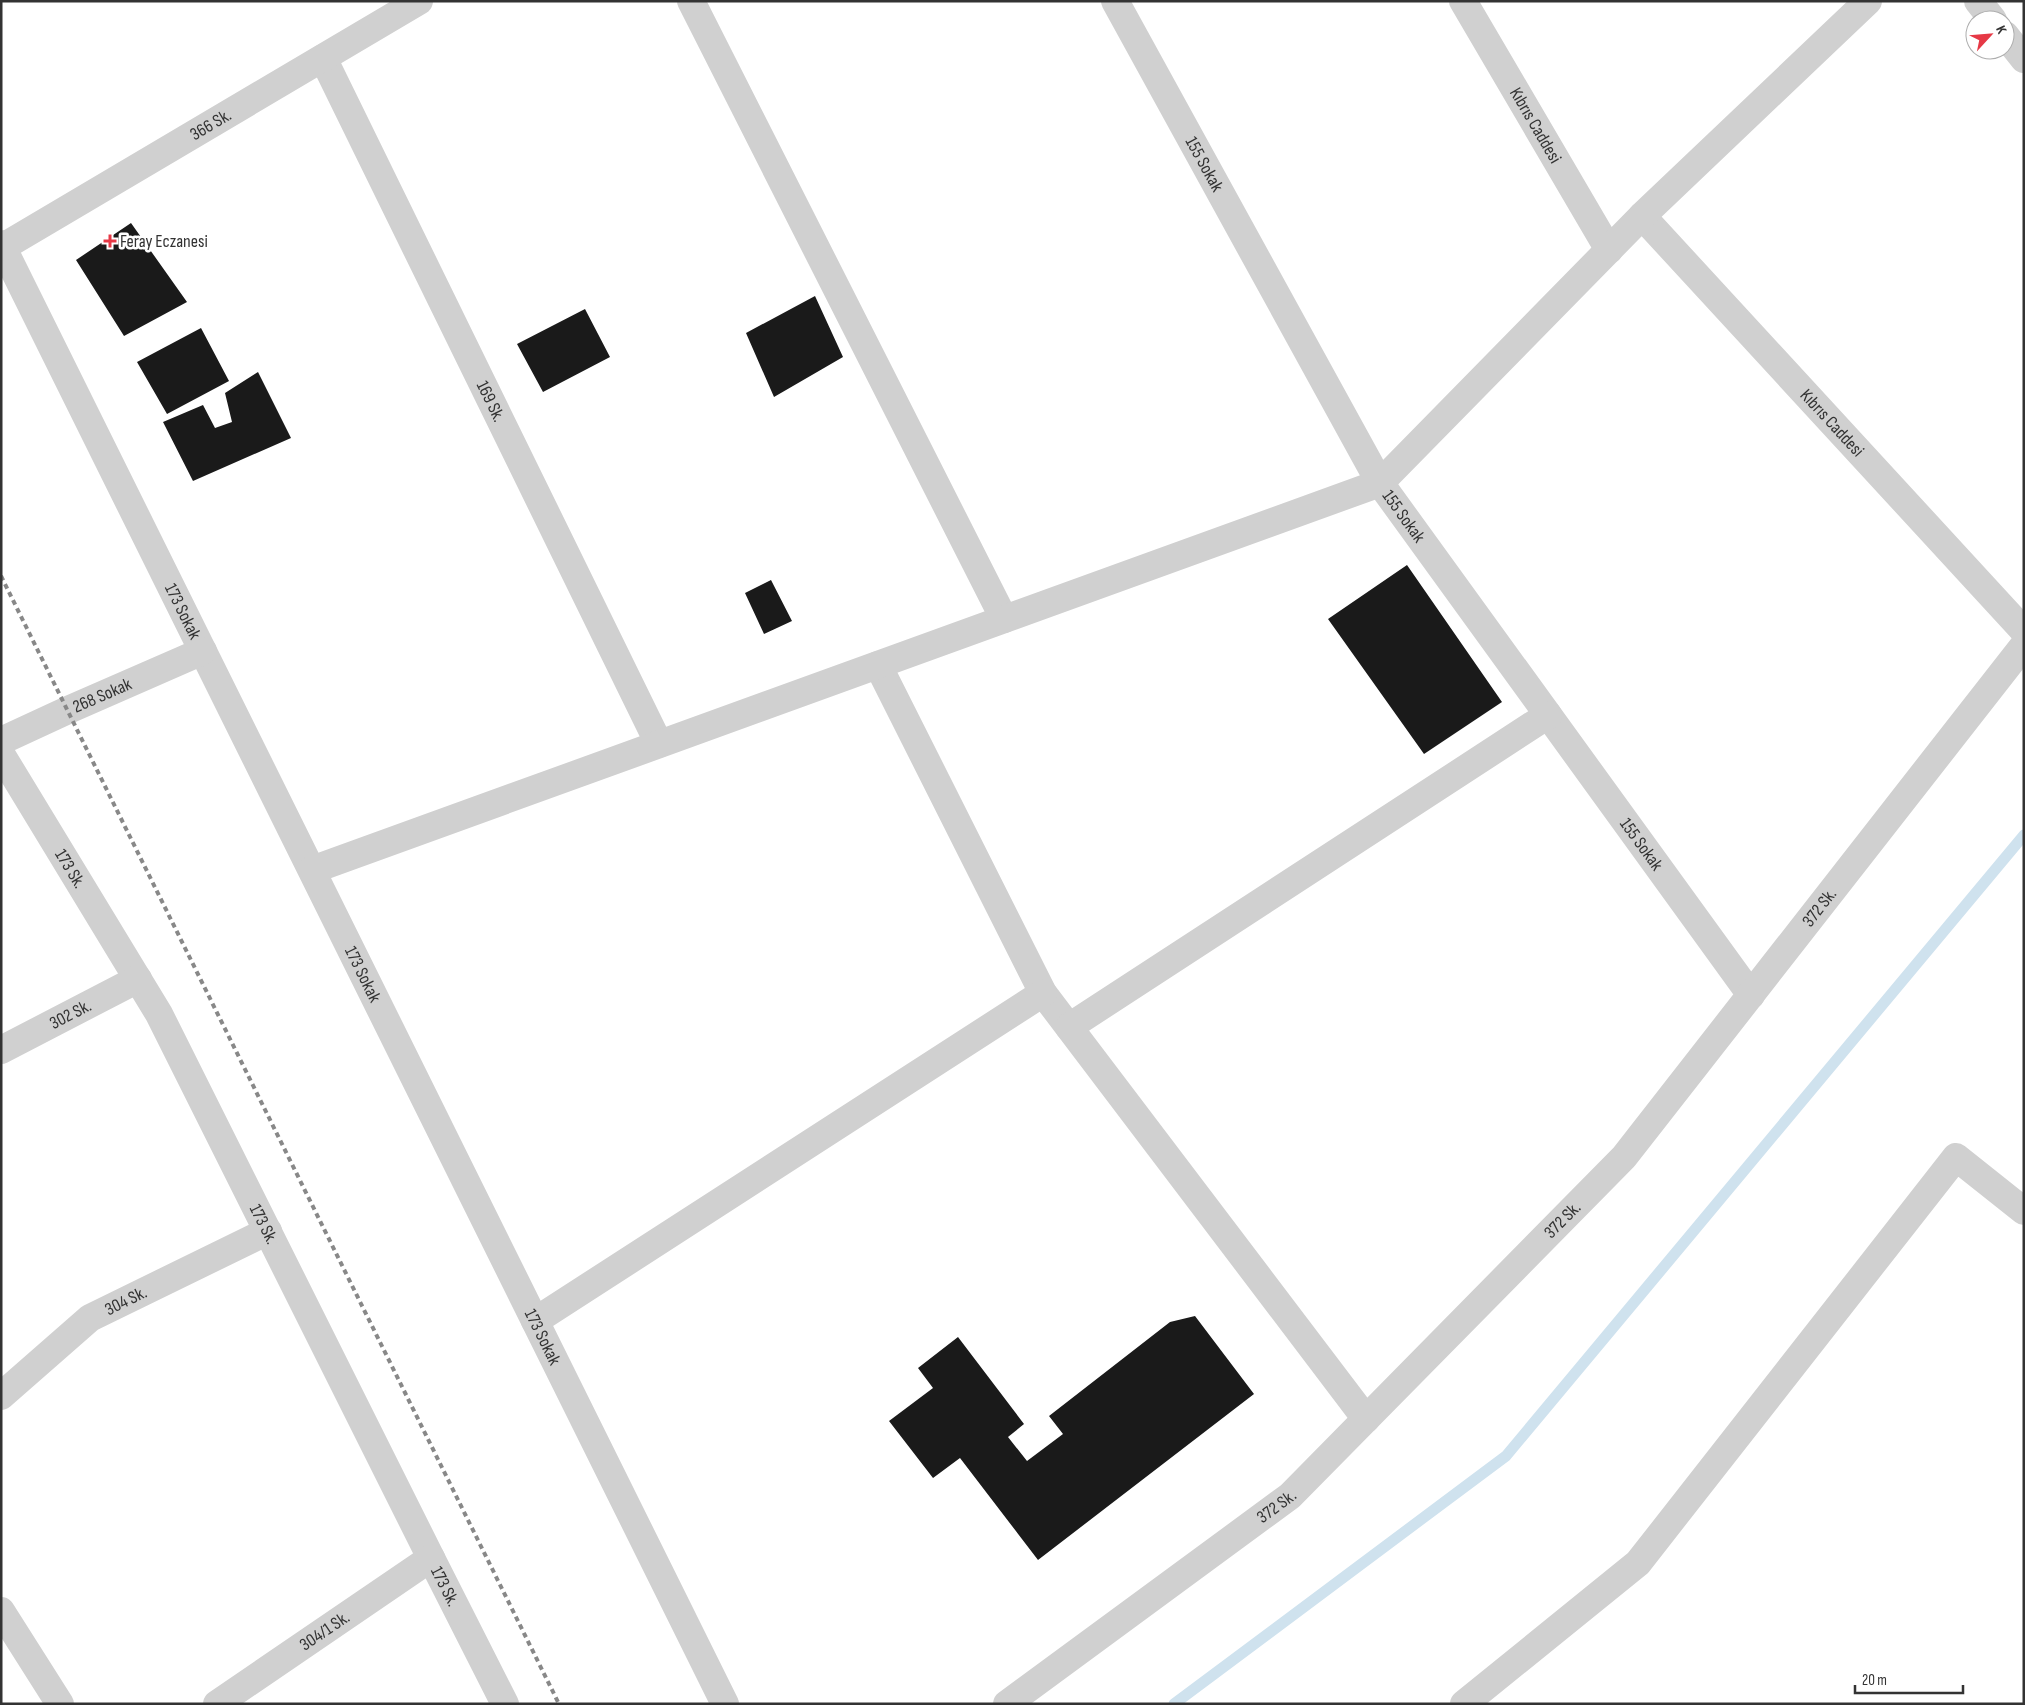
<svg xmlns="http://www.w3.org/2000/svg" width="2025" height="1705" font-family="'Sofia Sans Condensed',sans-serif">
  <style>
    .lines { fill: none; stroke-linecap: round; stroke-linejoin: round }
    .stream { stroke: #cfe2ee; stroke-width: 11 }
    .building { fill: #1a1a1a }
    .street { stroke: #d0d0d0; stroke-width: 28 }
    .rail { stroke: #888; stroke-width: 4; stroke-dasharray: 5 4; stroke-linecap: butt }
    .poi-dot { fill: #e63946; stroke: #fff; stroke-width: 2 }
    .labels { text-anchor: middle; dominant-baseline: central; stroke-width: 5; stroke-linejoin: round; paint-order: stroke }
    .street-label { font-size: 18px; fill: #333; stroke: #fff }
    .poi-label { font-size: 18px; fill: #333; stroke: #fff; text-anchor: start }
  </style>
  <rect width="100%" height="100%" fill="#fff"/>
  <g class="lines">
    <path class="stream" d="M1174,1704L1506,1456L2024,835"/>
  </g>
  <path class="building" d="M131,223L187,302L124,336L76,260Z
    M815,296L843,357L774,397L746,333Z
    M585,309L610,357L543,392L517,344Z
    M201,328L229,381L167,414L137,362Z
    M258,372L291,438L193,481L163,422L203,405L215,428L232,422L225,393Z
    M1407,565L1502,702L1424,754L1328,619Z
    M771,580L792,621L764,634L745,593Z
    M1195,1316L1254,1394L1038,1560L960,1458L933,1478L889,1421L933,1388L918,1368L958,1337L1024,1424L1008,1437L1027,1461L1063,1434L1049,1416L1170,1322Z"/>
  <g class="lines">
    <g class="street">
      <path d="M691,1L1004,619"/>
      <path id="s1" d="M1115,1L1380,483L1751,995"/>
      <path id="s2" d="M1463,1L1609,250"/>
      <path d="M1978,1L1993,20"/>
      <path d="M2005,35L2024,59"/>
      <path id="s3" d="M323,58L659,744"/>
      <path id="s4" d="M1642,216L2024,631"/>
      <path id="s5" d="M1,244L725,1704"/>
      <path id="s6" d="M3,247L419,1"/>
      <path d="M878,665L1043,993L1366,1419"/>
      <path id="s7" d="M1,741L68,710L203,651"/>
      <path id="s8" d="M1,754L159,1014L431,1558L505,1704"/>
      <path d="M312,870L1380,483L1642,216L1868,1"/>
      <path d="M1069,1027L1548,715"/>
      <path id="s9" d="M1,1050L138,979"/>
      <path d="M535,1321L1043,993"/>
      <path id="s10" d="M1,1396L90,1318L268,1231"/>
      <path d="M1,1611L60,1704"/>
      <path id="s11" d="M217,1704L431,1558"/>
      <path id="s12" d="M1007,1704L1290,1496L1624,1157L2024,645"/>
      <path d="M1464,1704L1638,1563L1956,1157L2024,1211"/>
    </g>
    <path class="rail" d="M1,576L559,1704"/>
  </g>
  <path class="poi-dot" d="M107.5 233.5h5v5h5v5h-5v5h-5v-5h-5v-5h5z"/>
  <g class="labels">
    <g class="street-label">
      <text stroke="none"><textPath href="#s6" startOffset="241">366 Sk.</textPath></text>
      <text stroke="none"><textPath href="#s2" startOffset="144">Kıbrıs Caddesi</textPath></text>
      <text stroke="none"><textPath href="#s1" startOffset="186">155 Sokak</textPath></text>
      <text stroke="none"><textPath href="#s3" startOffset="382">169 Sk.</textPath></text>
      <text stroke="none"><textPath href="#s4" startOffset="281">Kıbrıs Caddesi</textPath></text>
      <text stroke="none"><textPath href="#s1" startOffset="591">155 Sokak</textPath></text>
      <text stroke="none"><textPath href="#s5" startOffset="410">173 Sokak</textPath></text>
      <text stroke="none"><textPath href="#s7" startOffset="111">268 Sokak</textPath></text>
      <text stroke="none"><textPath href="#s1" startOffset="996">155 Sokak</textPath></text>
      <text stroke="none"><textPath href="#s8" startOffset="134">173 Sk.</textPath></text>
      <text stroke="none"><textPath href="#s12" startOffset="1144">372 Sk.</textPath></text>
      <text stroke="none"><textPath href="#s5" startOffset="815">173 Sokak</textPath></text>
      <text stroke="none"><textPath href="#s9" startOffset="78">302 Sk.</textPath></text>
      <text stroke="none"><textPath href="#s12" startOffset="739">372 Sk.</textPath></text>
      <text stroke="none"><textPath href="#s8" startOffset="539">173 Sk.</textPath></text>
      <text stroke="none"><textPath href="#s10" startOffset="158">304 Sk.</textPath></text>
      <text stroke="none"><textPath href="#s5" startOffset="1220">173 Sokak</textPath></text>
      <text stroke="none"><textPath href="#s12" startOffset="334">372 Sk.</textPath></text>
      <text stroke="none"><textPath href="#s8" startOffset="944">173 Sk.</textPath></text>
      <text stroke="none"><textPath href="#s11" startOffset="130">304/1 Sk.</textPath></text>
    </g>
    <g class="poi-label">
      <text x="120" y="241">Feray Eczanesi</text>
    </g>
  </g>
  <rect width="2025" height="1705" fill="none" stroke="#333333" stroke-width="5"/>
  <g transform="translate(1990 35) rotate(64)"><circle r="24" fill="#ffffff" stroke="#adadad"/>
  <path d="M0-4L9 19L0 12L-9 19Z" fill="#e63946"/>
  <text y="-8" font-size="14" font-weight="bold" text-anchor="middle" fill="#333333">K</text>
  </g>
  <path d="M1855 1685v8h108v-8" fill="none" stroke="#333333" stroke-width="2.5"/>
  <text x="1862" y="1685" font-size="15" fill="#333333" stroke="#ffffff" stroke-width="4" paint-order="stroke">20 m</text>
</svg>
